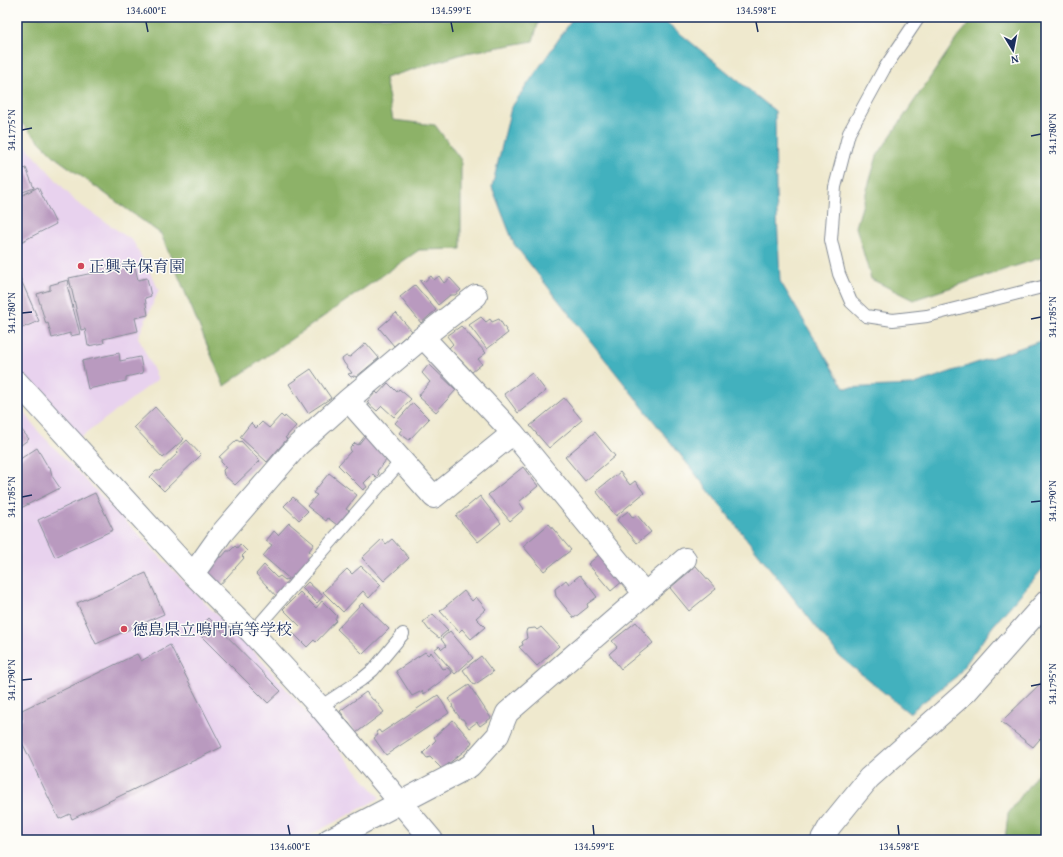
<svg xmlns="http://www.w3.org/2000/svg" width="1063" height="857" font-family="'Gentium Book Plus','Noto Serif JP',serif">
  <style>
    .built { fill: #e8d2ee }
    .forest { fill: #8db268; stroke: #547063 }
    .water { fill: #43b1be; stroke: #2f708e }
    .building { fill: #b99abf }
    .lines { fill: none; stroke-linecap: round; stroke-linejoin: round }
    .service-casing { stroke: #858c96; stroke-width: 14 }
    .minor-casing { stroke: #858c96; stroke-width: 24 }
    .tertiary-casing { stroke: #858c96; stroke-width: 24 }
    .service { stroke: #fff; stroke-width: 12 }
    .minor { stroke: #fff; stroke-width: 22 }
    .tertiary { stroke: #fff; stroke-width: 22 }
    .ticks { fill: none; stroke: #1b2f5e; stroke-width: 1.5 }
    .poi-dot { fill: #d1495b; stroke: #fdfcf7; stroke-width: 1.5 }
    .labels { text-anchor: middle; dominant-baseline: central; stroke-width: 3; stroke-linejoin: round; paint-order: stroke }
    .poi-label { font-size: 16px; fill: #1b2f5e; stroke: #fdfcf7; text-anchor: start }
    .neatline { fill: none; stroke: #1b2f5e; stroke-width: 1.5 }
    .ticks-label { font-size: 10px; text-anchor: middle; fill: #1b2f5e }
  </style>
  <rect width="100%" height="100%" fill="#fdfcf7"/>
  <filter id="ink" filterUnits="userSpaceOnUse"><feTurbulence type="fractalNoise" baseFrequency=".025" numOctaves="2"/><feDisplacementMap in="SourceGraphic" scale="8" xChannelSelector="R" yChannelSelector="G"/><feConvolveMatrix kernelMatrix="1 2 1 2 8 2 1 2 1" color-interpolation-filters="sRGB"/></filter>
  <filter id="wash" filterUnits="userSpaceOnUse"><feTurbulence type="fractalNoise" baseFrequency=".012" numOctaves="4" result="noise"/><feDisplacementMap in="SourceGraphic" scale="16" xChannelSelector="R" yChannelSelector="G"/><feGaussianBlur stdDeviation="0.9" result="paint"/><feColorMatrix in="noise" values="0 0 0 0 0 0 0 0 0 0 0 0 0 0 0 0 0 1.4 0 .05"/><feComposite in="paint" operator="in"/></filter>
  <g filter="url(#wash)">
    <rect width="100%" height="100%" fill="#efe9ce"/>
    <path class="built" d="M17,136L76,202L133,241L159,290L138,337L158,379L80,438L17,369Z
      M17,401L38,431L212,610L251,648L380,798L301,840H17Z"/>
    <path class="forest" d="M17,17H540L533,41L466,53L385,78L393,120L435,125L461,160V249L419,250L224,386L161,234L56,158L17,119Z
      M975,17H1046V256L913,300L871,279L856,227L877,156L957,38Z
      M1046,762V840H1005L1008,814Z"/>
    <path class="water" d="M574,17H660L775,111L776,192L780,281L844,388L912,385L1046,339V565L993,626L957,676L909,713L839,656L514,244L492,187L511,108Z"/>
    <g id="blocks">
      <path class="building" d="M26,168L34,188L17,194V171Z
        M38,187L56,224L17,244V198Z
        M134,262L138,280L147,278L151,296L145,298L148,315L135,318L138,331L103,339L104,343L88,346L85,329L81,330L69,278L93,273L92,268L109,265V268Z
        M17,271L39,321L17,330Z
        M431,276L434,280L439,276L444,283L450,278L461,290L455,295H450L438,305L420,281L422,280L424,282Z
        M68,280L69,284L67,285L80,334L70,336V333L52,338L48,323L46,324L37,294L50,290V285Z
        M415,285L436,310L421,323L400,297Z
        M396,313L412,331L394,346L379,328Z
        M481,317L486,322L490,319L492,322L499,319L508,333L487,349L469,325Z
        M461,326L486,353L478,359L482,364L472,372L449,348L453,344L447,336Z
        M366,343L379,358L356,377L354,376L351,377L348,374L352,373L344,363L342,359L346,356L350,357Z
        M119,353L120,361L140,357L143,373L126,377V381L88,389L82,361Z
        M429,364L456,390L436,412L418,396L430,382L422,373Z
        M311,369L331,398L308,413L289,384Z
        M532,373L546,391L518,413L504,394Z
        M388,383L397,392L399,389L411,399L394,417L382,406L377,411L367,402L376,392L378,394Z
        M564,398L582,420L549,448L530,426Z
        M413,403L429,419L409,440L399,433L402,429L395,423Z
        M155,407L184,439L163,458L134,427Z
        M281,415L284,418L285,416L296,426L285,438L287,439L267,462L240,437L251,423L256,428L262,422L269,428Z
        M21,429L29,439L17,448V431Z
        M595,432L615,456L585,481L565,457Z
        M365,436L388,458L377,471L379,474L376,477L373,474L364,483L367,487L363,490L338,465L351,451L350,448L355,443L358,445Z
        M187,440L201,455L164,491L150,477L156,471H159L178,453L177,449Z
        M237,440L240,442L241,441L260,461L235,485L224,475L223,470L226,467L221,462V458L219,457Z
        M37,448L48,467H50L52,476L60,488L17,510V461Z
        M523,467L538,486L519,502L524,509L510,521L488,495Z
        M620,472L630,485L635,481L644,493L616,516L596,491Z
        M329,473L357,495L346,509L349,511L337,525L328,518L326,521L307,506L317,495L313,493Z
        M95,493L113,530L55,557L38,520Z
        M480,496L501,523L478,542L456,516Z
        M293,497L308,511L299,520L284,506Z
        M628,511L633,518L637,515L651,532L637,543L617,520Z
        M289,523L314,544L309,551L314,555L292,581L263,556L272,545L266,541L274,531L278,535Z
        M549,524L571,550L544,571L523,546Z
        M382,539L386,544L392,539L409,558L384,581L362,558Z
        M240,544L247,551L242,556L244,558L219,586L205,573L219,557H222L227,551H230L235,546L237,548Z
        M600,554L623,581L611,591L588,564Z
        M264,565L277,578L280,576L285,580L287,579L289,581L277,597L256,574Z
        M361,566L381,585L369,598L363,591L343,612L323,592L347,569L352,574Z
        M696,566L716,589L689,611L670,588Z
        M146,573L164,614L96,644L77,603Z
        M580,575L597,597L587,604L588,607L574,618L556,596L555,589L566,580L569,584Z
        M308,582L323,596L317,603L302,588Z
        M464,591L472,601L476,597L486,609L476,618L485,627L471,639L462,629L459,632L440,611Z
        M300,592L316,608L322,601L337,616L335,619L337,620L316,642L314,640L307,647L293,633L300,626L283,609Z
        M362,603L389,629L363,654L337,629Z
        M433,614L448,630L439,638L429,630L423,622Z
        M209,618L281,691L268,703L196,631Z
        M636,622L653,643L621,669L609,654L617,647L612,641Z
        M541,627L559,646L537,666L519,647L523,645L522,642L527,638L526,632L527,629L535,628L537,630Z
        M450,631L473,658L455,674L434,650L439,646L442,649L446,646L441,639Z
        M170,645L222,747L72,819L70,814L59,819L17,732V722L22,719V710L137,654L141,661Z
        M425,652L428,655L431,652L442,669L448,668L452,673L424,694L422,691L412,696L396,671Z
        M481,656L493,672L474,685L463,670Z
        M1046,678V732L1033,747L1001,722Z
        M469,685L491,718L480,726L477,722L469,728L463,719H461L453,708L452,704L448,699Z
        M366,692L373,700H375L384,712L356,733L340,711Z
        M438,695L449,713L386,755L374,738L378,735L376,732L379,730L381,733Z
        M453,720L472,742L468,748L442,769L430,757L427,758L423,753L436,740L434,737Z"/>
    </g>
  </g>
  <g filter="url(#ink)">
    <use href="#blocks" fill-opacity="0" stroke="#858c96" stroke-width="1"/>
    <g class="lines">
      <g class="service-casing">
        <path id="service" d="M919,17L884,69L849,133L835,187L831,240L839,274L851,302L866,316L893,320L927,316L1046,286
          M252,633L402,460
          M320,707L361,680L373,670L403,634"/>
      </g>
      <g class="minor-casing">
        <path id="minor" d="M423,337L513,433L645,594
          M17,382L193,574L252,633L320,707L432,840
          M348,400L434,497L513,433
          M193,574L222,533L298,445L348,400L423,337L476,296
          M329,840L470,766L498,735L507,713L685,559"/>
      </g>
      <g class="tertiary-casing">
        <path id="tertiary" d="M822,840L830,826L869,778L967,691L1046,602"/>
      </g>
      <use href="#service" class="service"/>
      <use href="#minor" class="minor"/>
      <use href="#tertiary" class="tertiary"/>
    </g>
  </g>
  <path class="ticks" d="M146,22L148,32M451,22L453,32M756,22L758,32M22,130L32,128M1031,136L1041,134M22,313L32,312M1031,319L1041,317M22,497L32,495M1031,502L1041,501M22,680L32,679M1031,686L1041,684M288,825L290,835M593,825L594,835M898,825L899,835"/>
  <g class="poi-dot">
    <circle cx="81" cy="266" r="4"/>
    <circle cx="124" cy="629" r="4"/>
  </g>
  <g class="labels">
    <g class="poi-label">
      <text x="89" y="266">正興寺保育園</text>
      <text x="132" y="629">徳島県立鳴門高等学校</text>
    </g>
  </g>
  <rect width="1063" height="857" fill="none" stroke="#fdfcf7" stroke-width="44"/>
  <g transform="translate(1013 50) rotate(170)" stroke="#fdfcf7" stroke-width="3" paint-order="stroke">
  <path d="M0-3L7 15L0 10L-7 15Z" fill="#1b2f5e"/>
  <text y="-6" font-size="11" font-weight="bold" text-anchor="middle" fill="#1b2f5e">N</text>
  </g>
  <rect x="22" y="22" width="1019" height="813" class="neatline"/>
  <g class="ticks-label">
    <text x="146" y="14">134.600°E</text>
    <text x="451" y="14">134.599°E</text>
    <text x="756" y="14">134.598°E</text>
    <text transform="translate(11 130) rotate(-90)" y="4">34.1775°N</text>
    <text transform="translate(1052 134) rotate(-90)" y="4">34.1780°N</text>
    <text transform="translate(11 313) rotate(-90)" y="4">34.1780°N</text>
    <text transform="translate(1052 317) rotate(-90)" y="4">34.1785°N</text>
    <text transform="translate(11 497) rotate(-90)" y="4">34.1785°N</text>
    <text transform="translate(1052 501) rotate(-90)" y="4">34.1790°N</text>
    <text transform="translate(11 680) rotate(-90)" y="4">34.1790°N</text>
    <text transform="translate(1052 684) rotate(-90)" y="4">34.1795°N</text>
    <text x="290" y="850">134.600°E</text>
    <text x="594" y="850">134.599°E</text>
    <text x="899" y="850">134.598°E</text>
  </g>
</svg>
